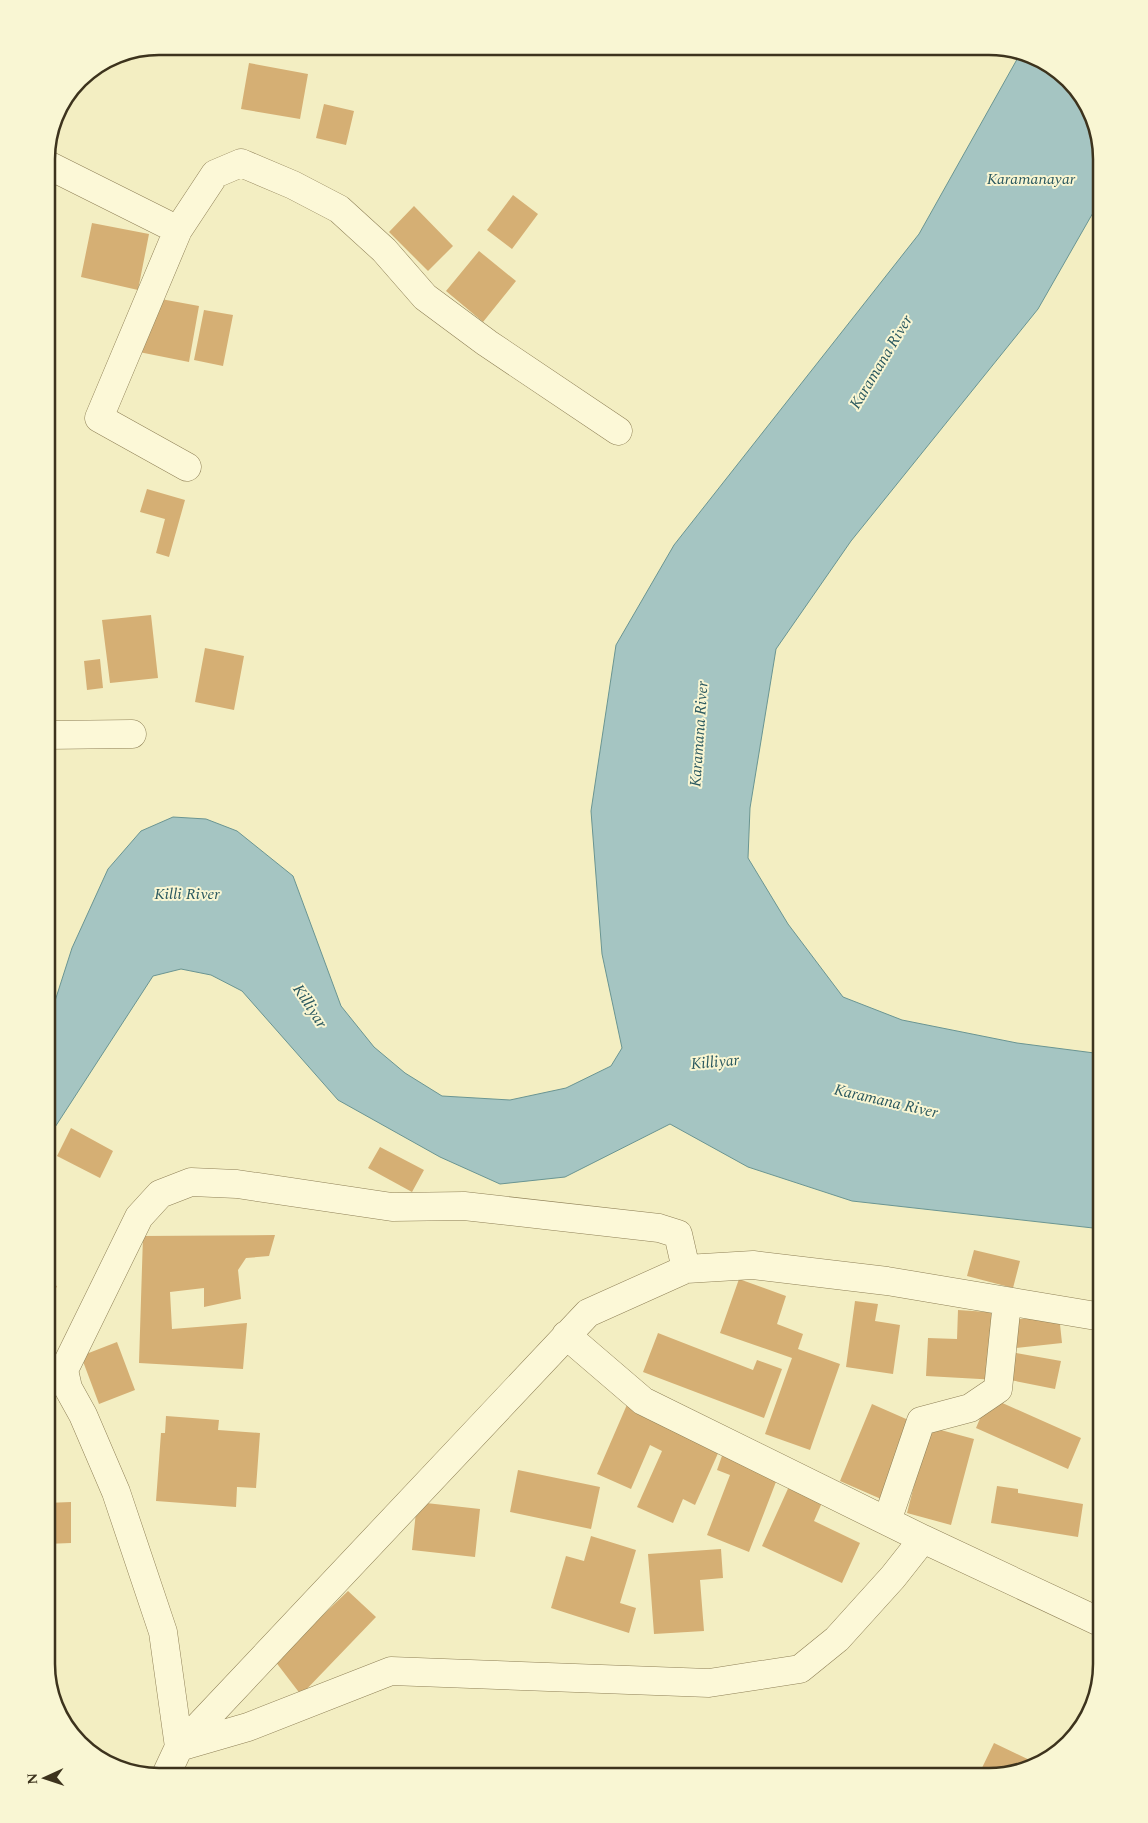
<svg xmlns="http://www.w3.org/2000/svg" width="1148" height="1823" font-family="Spectral,serif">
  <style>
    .water { fill: #a5c5c2; stroke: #6a9592 }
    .building { fill: #d5af74 }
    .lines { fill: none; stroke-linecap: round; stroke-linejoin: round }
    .street-casing { stroke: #8f8057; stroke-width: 29 }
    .street { stroke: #fcf8d7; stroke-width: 28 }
    .labels { text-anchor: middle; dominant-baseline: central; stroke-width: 4; stroke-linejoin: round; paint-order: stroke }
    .water-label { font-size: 16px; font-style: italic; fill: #2a585f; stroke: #f9f6d3 }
    .rim { fill: none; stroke: #3d331d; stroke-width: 2.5 }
  </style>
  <rect width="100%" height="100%" fill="#f3eec2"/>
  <path class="water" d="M1020,54L1052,65L1090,109L1102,159V197L1038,309L851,541L776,649L750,808L748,858L788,924L843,997L902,1020L1017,1043L1102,1054V1229L852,1201L748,1167L670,1124L565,1177L500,1184L440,1157L338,1100L242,991L211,975L181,969L153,976L46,1141V1029L72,948L108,869L141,831L173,817L206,819L237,831L293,876L341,1006L374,1047L405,1073L442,1096L510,1100L566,1088L611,1066L622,1048L602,954L591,811L616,645L674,545L919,234Z"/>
  <path class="building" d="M249,63L308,74L300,119L241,109Z
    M324,104L354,111L346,145L316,138Z
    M513,195L538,214L512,249L487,230Z
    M414,206L453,246L428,271L389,232Z
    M92,223L149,234L138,290L81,277Z
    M479,251L516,281L483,322L446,291Z
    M150,297L199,306L189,362L139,352Z
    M204,310L233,315L223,366L194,360Z
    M147,489L185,500L169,557L156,553L165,519L140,512Z
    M151,615L158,678L110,683L102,620Z
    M46,640L50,706H46Z
    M205,648L244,656L234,710L195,702Z
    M100,659L103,688L87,690L84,661Z
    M71,1128L113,1151L100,1178L57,1156Z
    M380,1147L424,1170L412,1192L368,1168Z
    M275,1235L269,1256L246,1258L238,1270L241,1299L204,1307V1288L170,1292L172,1329L247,1323L243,1369L139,1363L143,1236Z
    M974,1250L1020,1261L1013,1288L967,1276Z
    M739,1279L786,1296L777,1324L803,1334L798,1349L840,1364L810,1450L765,1434L792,1358L720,1333Z
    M46,1282L57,1286L46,1311Z
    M855,1301L878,1304L875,1321L900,1325L893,1374L846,1367Z
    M958,1310L1002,1313L998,1380L926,1376L928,1338L957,1339Z
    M1059,1315L1062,1343L1015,1348L1012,1320Z
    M658,1333L753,1370L757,1360L782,1369L764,1418L643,1372Z
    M117,1342L135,1390L99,1404L81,1356Z
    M1005,1351L1061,1361L1055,1389L1000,1378Z
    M50,1389L55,1421L46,1422V1390Z
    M989,1397L1081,1438L1068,1469L976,1428Z
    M629,1400L723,1442L695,1505L683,1499L673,1523L637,1507L662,1451L650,1445L631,1489L597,1474Z
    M872,1404L913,1422L881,1499L840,1481Z
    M166,1416L219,1420L218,1430L260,1433L256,1488L237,1487L236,1507L156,1501L161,1433H165Z
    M926,1426L974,1439L951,1525L907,1513L917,1474Z
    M723,1453L779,1474L749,1552L707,1535L730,1475L717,1470Z
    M518,1470L600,1487L591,1529L510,1512Z
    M791,1482L824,1498L814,1521L860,1543L842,1583L762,1546Z
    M997,1486L1018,1489V1493L1083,1504L1078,1537L991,1523Z
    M71,1502V1543L46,1544V1503Z
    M417,1502L480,1509L475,1557L412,1550Z
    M591,1536L636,1550L620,1603L636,1608L629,1633L551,1608L566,1556L584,1561Z
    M721,1549L723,1578L700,1580L704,1631L654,1634L648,1554Z
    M348,1591L376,1617L301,1695L275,1661Z
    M994,1743L1040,1765L989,1777L980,1772Z"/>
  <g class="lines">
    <g class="street-casing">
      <path id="street" d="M46,164L178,230L99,418L187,467
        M178,230L215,174L241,163L293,185L339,209L384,250L425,297L487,343L618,431
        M46,735L132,734
        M566,1335L643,1401L923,1539
        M887,1521L921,1421L970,1408L998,1389L1007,1302
        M179,1747L248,1727L391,1671L709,1683L800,1669L837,1639L893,1577L923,1539L1102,1623
        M179,1747L588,1313L686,1269
        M165,1777L179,1747L163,1632L116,1492L83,1415L68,1388L64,1370L139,1217L160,1194L191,1182L237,1184L392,1207L464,1206L659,1228L678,1234L686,1269L753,1265L887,1281L1102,1317"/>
    </g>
    <use href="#street" class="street"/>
  </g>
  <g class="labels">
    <g class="water-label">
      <text x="1031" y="179">Karamanayar</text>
      <text transform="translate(881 362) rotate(-59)">Karamana River</text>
      <text transform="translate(699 734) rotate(-86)">Karamana River</text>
      <text x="187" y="894">Killi River</text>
      <text transform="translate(310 1006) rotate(57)">Killiyar</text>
      <text transform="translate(715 1062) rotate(-5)">Killiyar</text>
      <text transform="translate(886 1101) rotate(13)">Karamana River</text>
    </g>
  </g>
  <path d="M0 0H1148V1823H0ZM159 55H989A104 104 0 0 1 1093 159V1664A104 104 0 0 1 989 1768H159A104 104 0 0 1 55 1664V159A104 104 0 0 1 159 55Z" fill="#f9f6d3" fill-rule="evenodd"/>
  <path class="rim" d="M159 55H989A104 104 0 0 1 1093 159V1664A104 104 0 0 1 989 1768H159A104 104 0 0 1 55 1664V159A104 104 0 0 1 159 55Z"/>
  <g transform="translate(45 1778) rotate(267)" stroke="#f9f6d3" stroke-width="4" paint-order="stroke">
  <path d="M0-4L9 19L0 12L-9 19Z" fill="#3d331d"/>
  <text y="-8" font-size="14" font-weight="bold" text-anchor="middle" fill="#3d331d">N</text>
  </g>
</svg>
